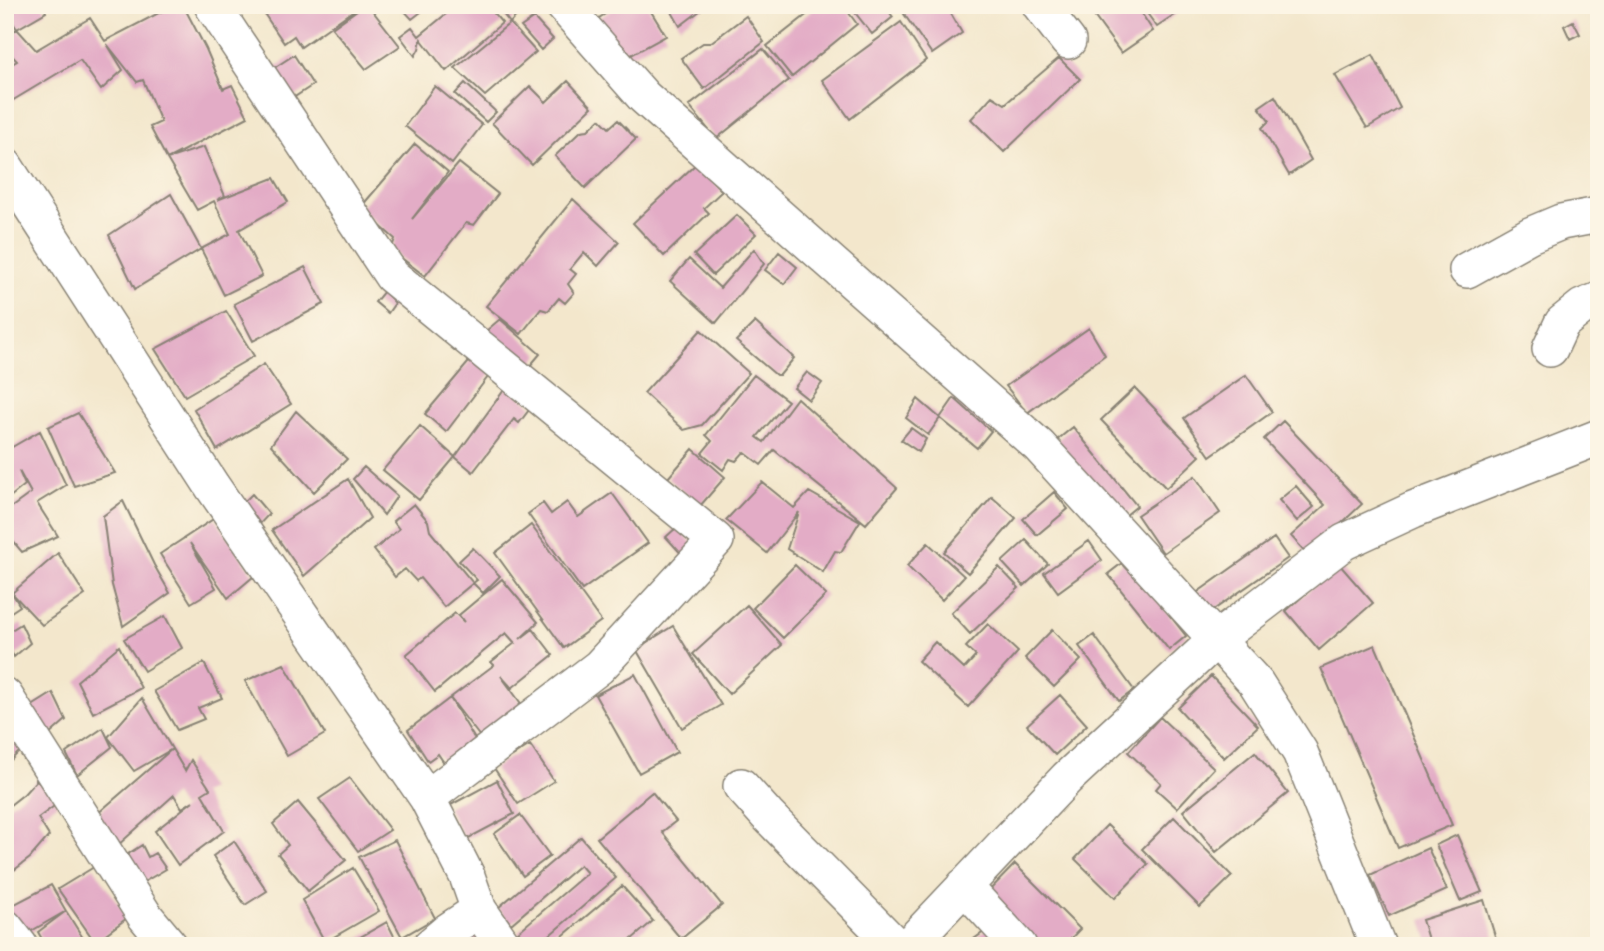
<svg xmlns="http://www.w3.org/2000/svg" width="1604" height="951" font-family="'Gentium Book Plus',serif">
  <style>
    .building { fill: #e3acc6 }
    .lines { fill: none; stroke-linecap: round; stroke-linejoin: round }
    .minor-casing { stroke: #888274; stroke-width: 38 }
    .minor { stroke: #fff; stroke-width: 35 }
  </style>
  <rect width="100%" height="100%" fill="#fcf5e5"/>
  <filter id="ink" filterUnits="userSpaceOnUse"><feTurbulence type="fractalNoise" baseFrequency=".0143" numOctaves="2"/><feDisplacementMap in="SourceGraphic" scale="14" xChannelSelector="R" yChannelSelector="G"/><feConvolveMatrix kernelMatrix="1 2 1 2 8 2 1 2 1" color-interpolation-filters="sRGB"/></filter>
  <filter id="wash" filterUnits="userSpaceOnUse"><feTurbulence type="fractalNoise" baseFrequency=".00686" numOctaves="4" result="noise"/><feDisplacementMap in="SourceGraphic" scale="28" xChannelSelector="R" yChannelSelector="G"/><feGaussianBlur stdDeviation="1.57" result="paint"/><feColorMatrix in="noise" values="0 0 0 0 0 0 0 0 0 0 0 0 0 0 0 0 0 1.4 0 .05"/><feComposite in="paint" operator="in"/></filter>
  <g filter="url(#wash)">
    <rect width="100%" height="100%" fill="#f3e7cc"/>
    <g id="blocks">
      <path class="building" d="M13,5H43L46,12L17,29L36,50L90,18L105,41L174,5H183L206,49L223,89L232,85L248,117L167,159L204,147L225,196L217,200L274,178L288,202L239,230L262,276L224,295L201,249L230,234L214,201L197,210L167,159L150,127L161,122L143,80L137,82L107,44L123,70L101,90L80,60L5,105V68L17,61L5,48V36L17,29L5,11Z
        M278,5H357L358,7L301,47L294,36L284,43L265,15Z
        M364,5H368L400,46L366,69L332,28Z
        M399,5H430L412,19Z
        M457,5H487L502,23L446,71L421,39L419,49L415,56L400,36L412,27L419,36Z
        M496,5H513L519,13L510,23Z
        M619,5H647L666,36L624,59L593,22Z
        M668,5H705V7L680,26Z
        M819,5H843L857,24L792,77L767,46Z
        M849,5H884L893,17L872,34Z
        M917,5H946L962,33L932,54L904,14Z
        M1086,5H1136L1153,31L1121,53Z
        M1141,5H1190L1157,27Z
        M746,16L764,42L704,89L681,58L703,43H710Z
        M534,18L553,39L541,50L521,27Z
        M1573,21L1580,34L1570,39L1564,26Z
        M901,22L926,60L850,119L822,80Z
        M510,23L536,52L485,96L455,68Z
        M763,49L789,80L716,139L689,106Z
        M294,55L313,85L293,98L274,68Z
        M1373,55L1400,108L1367,128L1335,75Z
        M1059,58L1080,79L1004,152L971,119L992,96L1005,104Z
        M568,81L592,107L532,165L492,123L530,86L546,102Z
        M465,83L496,112L486,122L455,94Z
        M435,86L482,125L452,164L405,126Z
        M1275,96L1311,160L1289,175L1262,128L1269,121L1259,107Z
        M600,119L609,128L618,120L636,139L585,188L555,156L581,131L588,130Z
        M415,144L448,172L412,219L459,163L498,194L474,225L466,223L425,276L391,250L395,239L360,208Z
        M696,164L722,191L704,208L709,213L664,256L633,223Z
        M171,194L201,249L135,289L109,235Z
        M573,199L619,242L598,266L584,252L570,269L576,274L568,284L574,293L565,303L559,298L548,311L541,309L521,334L486,306Z
        M737,215L756,234L713,275L694,255Z
        M754,249L764,264L716,323L670,281L689,259L720,288Z
        M779,252L797,267L784,284L765,270Z
        M305,267L324,304L253,341L234,304Z
        M384,291L395,303L388,313L375,302Z
        M226,311L254,356L185,396L155,349Z
        M500,319L540,354L523,374L479,337Z
        M755,322L794,358L780,375H776L736,341Z
        M1089,328L1105,355L1027,413L1006,386Z
        M701,330L749,373L702,425L684,430L644,393Z
        M473,357L491,373L446,432L425,414Z
        M264,364L291,404L217,450L194,409Z
        M807,372L822,383L809,400L794,388Z
        M754,375L788,401L757,437L764,442L797,398L897,488L866,524L774,450L761,465L744,452L736,461L730,459L723,470L702,453L712,441L706,435Z
        M1246,375L1272,412L1210,456L1184,418Z
        M507,386L532,406L519,423L514,419L473,472L455,457L419,500L383,470L420,426L455,457Z
        M1135,388L1200,456L1166,488L1101,420Z
        M954,398L991,431L977,448L940,418Z
        M918,399L940,418L928,435L906,418Z
        M296,411L347,459L314,492L271,445Z
        M78,413L115,473L74,486L48,427Z
        M1283,421L1362,504L1308,555L1291,536L1325,505L1264,439Z
        M1073,427L1137,506L1120,520L1056,441Z
        M911,428L926,439L919,452L901,440Z
        M40,431L66,485L37,503L58,536L22,552L5,532V512L31,493L19,471L25,485L5,501V447L7,450Z
        M693,449L725,477L700,506L668,478Z
        M364,467L397,496L384,515L353,479Z
        M1195,476L1220,513L1163,553L1137,515Z
        M348,479L370,518L304,576L272,530Z
        M762,482L794,508L809,492L860,521L841,552L835,551L823,572L787,549L799,512L767,553L726,520Z
        M1296,486L1314,507L1297,521L1279,500Z
        M1054,492L1068,509L1037,535L1023,519Z
        M612,493L648,543L582,590L528,514L543,503L551,514L567,502L578,517Z
        M252,494L269,514L257,527L241,505Z
        M992,497L1016,518L968,573L944,552Z
        M123,501L154,565L170,593L123,626L112,585L103,516Z
        M414,504L428,521L430,531L473,583L444,607L420,578L416,581L405,569L395,577L374,550L399,529L393,521Z
        M215,518L254,576L228,598L190,543L216,588L191,603L160,554Z
        M531,525L601,621L564,648L495,553Z
        M677,527L693,544L685,558L666,537Z
        M1274,538L1288,558L1209,613L1195,594Z
        M1026,540L1048,564L1024,586L1002,562Z
        M1089,541L1102,560L1058,592L1044,573Z
        M928,543L964,576L942,600L907,566Z
        M473,548L500,576L483,593L473,583L477,580L459,561Z
        M58,553L85,595L42,625L12,593Z
        M1126,560L1186,636L1169,650L1108,574Z
        M1339,564L1373,603L1319,650L1286,611Z
        M795,565L826,595L783,638L753,608Z
        M999,567L1019,588L970,634L951,613Z
        M502,579L538,622L520,639L533,629L553,655L512,688L501,676L525,709L481,738L450,698L494,665L491,662L515,643L506,633L435,692L406,655L455,613L464,622L459,615Z
        M5,582L20,606L5,616Z
        M747,605L782,645L729,694L693,654Z
        M165,616L182,648L144,671L124,639Z
        M21,624L30,643L14,657L5,641V634Z
        M988,624L1018,652L968,707L918,661L935,642L964,669L976,656L966,647Z
        M673,626L721,705L682,728L636,649Z
        M1052,630L1081,660L1054,687L1025,658Z
        M1094,635L1134,690L1119,701L1079,646Z
        M1375,645L1452,825L1398,848L1321,668Z
        M119,646L141,688L93,713L77,681Z
        M204,663L222,698L198,708L204,719L177,730L154,691Z
        M284,664L325,734L287,756L245,681Z
        M635,674L677,752L639,773L595,695Z
        M1211,676L1258,726L1224,758L1178,708Z
        M53,693L66,720L48,736L29,708Z
        M1060,695L1087,725L1055,755L1027,725Z
        M142,698L185,771L191,760L210,789L202,794L224,831L178,865L155,831L193,801L182,808L174,795L117,846L96,815L172,749L134,771L108,737Z
        M450,698L479,746L449,770L438,754L428,761L408,730Z
        M1160,717L1214,768L1177,808L1156,789L1161,783L1128,752Z
        M103,728L112,747L77,775L66,753Z
        M5,731L20,751L5,766Z
        M530,745L554,781L518,804L494,768Z
        M1255,752L1288,793L1216,852L1183,811Z
        M43,773L57,804L38,818L49,836L30,858L5,877V809L24,794Z
        M350,778L390,830L358,851L319,799Z
        M497,780L514,814L465,840L447,807Z
        M652,792L676,821L662,832L722,905L681,939L597,838Z
        M298,802L346,860L308,891L278,854L288,845L273,824Z
        M520,815L550,856L523,876L494,834Z
        M1174,817L1232,876L1200,907L1142,849Z
        M1107,825L1148,864L1115,898L1075,859Z
        M1457,835L1482,892L1460,901L1436,845Z
        M581,837L616,878L537,946H530L518,932L587,873L580,865L511,924L498,908Z
        M395,840L435,918L402,937L359,857Z
        M234,841L267,891L245,905L213,856Z
        M142,845L148,857L155,853L166,869L142,883L119,860Z
        M1428,848L1447,890L1389,916L1370,875Z
        M1015,864L1080,929L1064,946H1036L985,895Z
        M94,867L127,918L95,942L58,889Z
        M353,868L379,911L325,942L302,900Z
        M51,885L66,911L88,946H46L38,932L66,911L21,937L5,913V909Z
        M622,886L653,921L624,946H551Z
        M1484,900L1498,946H1430L1422,920Z
        M387,922L399,946H361L357,939Z
        M991,927L1004,946H964Z
        M474,929L488,946H453Z"/>
    </g>
  </g>
  <g filter="url(#ink)">
    <use href="#blocks" fill-opacity="0" stroke="#888274" stroke-width="2"/>
    <g class="lines">
      <g class="minor-casing">
        <path id="minor" d="M212,5L392,276L716,540L599,667L427,798
          M563,5L644,97L1039,446L1256,683L1300,752L1378,946
          M1040,5L1068,41
          M5,166L212,486L427,798L467,876L479,910L504,946
          M1467,270L1530,235L1561,222L1599,215
          M1550,349L1562,323L1582,307L1599,300
          M5,696L145,916L170,946
          M741,786L767,815L896,946
          M964,886L1019,946
          M5,927L20,946
          M430,946L449,930L479,910
          M908,946L1067,778L1217,639L1344,542L1413,510L1599,437"/>
      </g>
      <use href="#minor" class="minor"/>
    </g>
  </g>
  <rect width="1604" height="951" fill="none" stroke="#fcf5e5" stroke-width="28"/>
</svg>
